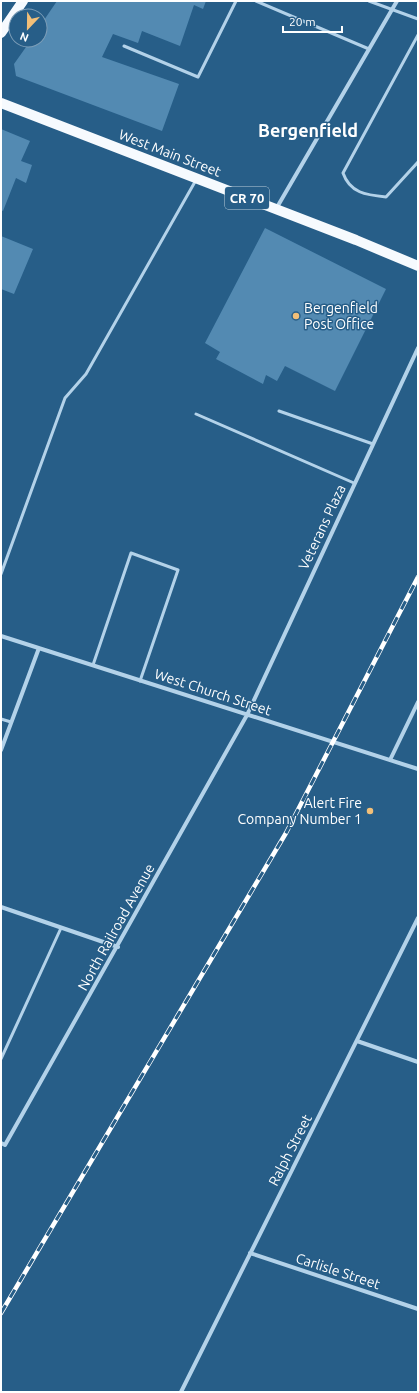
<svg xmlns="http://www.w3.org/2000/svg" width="419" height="1393" font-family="Ubuntu,sans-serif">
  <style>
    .building { fill: #538ab2 }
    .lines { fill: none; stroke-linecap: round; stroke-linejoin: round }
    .lane { stroke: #b3d2e9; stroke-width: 3 }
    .street { stroke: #b3d2e9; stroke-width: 4 }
    .primary { stroke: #f6fafe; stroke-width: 10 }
    .rail-casing { stroke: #fff; stroke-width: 4.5 }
    .rail { stroke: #275e88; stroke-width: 3; stroke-dasharray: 9; stroke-linecap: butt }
    .poi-dot { fill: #f2bf78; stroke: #275e88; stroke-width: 1.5 }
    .labels { text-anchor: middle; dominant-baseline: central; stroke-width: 3; stroke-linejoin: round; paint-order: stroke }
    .shield { fill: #275e88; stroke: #becfdb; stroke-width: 1 }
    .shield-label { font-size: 13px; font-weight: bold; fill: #fff }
    .street-label { font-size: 14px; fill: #fff; stroke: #275e88 }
    .poi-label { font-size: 14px; fill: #fff; stroke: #275e88; text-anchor: start }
    .district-label { font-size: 18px; font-weight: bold; fill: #fff; stroke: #275e88 }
  </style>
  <rect width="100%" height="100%" fill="#275e88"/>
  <path class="building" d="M57,1H206L203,9L194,5L180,46L142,31L138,43L113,34L102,57L179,84L162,131L16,76L14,64L31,40H40V26Z
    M1,129L30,141L21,161L32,165L26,183L16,178L3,211L1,210Z
    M265,228L386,289L335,391L285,366L277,381L266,375L263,384L216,359L220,352L205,343Z
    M1,236L33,249L14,294L1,289Z"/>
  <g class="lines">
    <path class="lane" d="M256,1L369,49
      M369,1L418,19
      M418,35L343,173C350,193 366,195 386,197L418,162
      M124,46L198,77L236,1
      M279,411L373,444
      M196,414L354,483
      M1,574L65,398L86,374L196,180
      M93,665L131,553L178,570L140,681
      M1,719L11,722
      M1,1059L61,928"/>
    <path class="street" d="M276,209L397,1
      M1,636L418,769
      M1,750L39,648
      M390,760L418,702
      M1,907L118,947
      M357,1041L418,1062
      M1,1143L5,1145L247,715L418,348
      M250,1253L418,1309
      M181,1392L418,918"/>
    <path class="primary" d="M1,33L23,1
      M1,103L356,240L418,266"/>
    <g class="rail-casing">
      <path id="rail" d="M1,1313L286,833L418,577"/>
    </g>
    <use href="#rail" class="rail"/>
  </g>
  <g class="poi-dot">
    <circle cx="296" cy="316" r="4"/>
    <circle cx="370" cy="811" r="4"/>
  </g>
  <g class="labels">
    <rect class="shield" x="225" y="187" width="44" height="22" rx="3"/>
    <g class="shield-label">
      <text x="247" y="198">CR 70</text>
    </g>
    <g class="street-label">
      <text transform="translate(170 153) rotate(21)">West Main Street</text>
      <text transform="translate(322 527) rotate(-65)">Veterans Plaza</text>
      <text transform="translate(213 692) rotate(18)">West Church Street</text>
      <text transform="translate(116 927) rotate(-61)">North Railroad Avenue</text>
      <text transform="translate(290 1150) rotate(-63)">Ralph Street</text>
      <text transform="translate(338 1271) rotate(18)">Carlisle Street</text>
    </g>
    <g class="poi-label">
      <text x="304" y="308">Bergenfield<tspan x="304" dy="16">Post Office</tspan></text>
      <text x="362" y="803" text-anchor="end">Alert Fire<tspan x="362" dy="16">Company Number 1</tspan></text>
    </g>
    <g class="district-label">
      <text x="308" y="130">Bergenfield</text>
    </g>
  </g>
  <rect width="419" height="1393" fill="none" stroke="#ffffff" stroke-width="4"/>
  <g transform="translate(28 28) rotate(202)"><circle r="19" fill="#275e88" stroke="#7d9eb8"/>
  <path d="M0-3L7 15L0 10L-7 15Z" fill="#f2bf78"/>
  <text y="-6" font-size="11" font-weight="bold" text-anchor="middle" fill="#ffffff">N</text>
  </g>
  <path d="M283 26v6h59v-6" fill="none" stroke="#ffffff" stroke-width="2"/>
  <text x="289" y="26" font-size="12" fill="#ffffff" stroke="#275e88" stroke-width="3" paint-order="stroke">20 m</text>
</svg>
